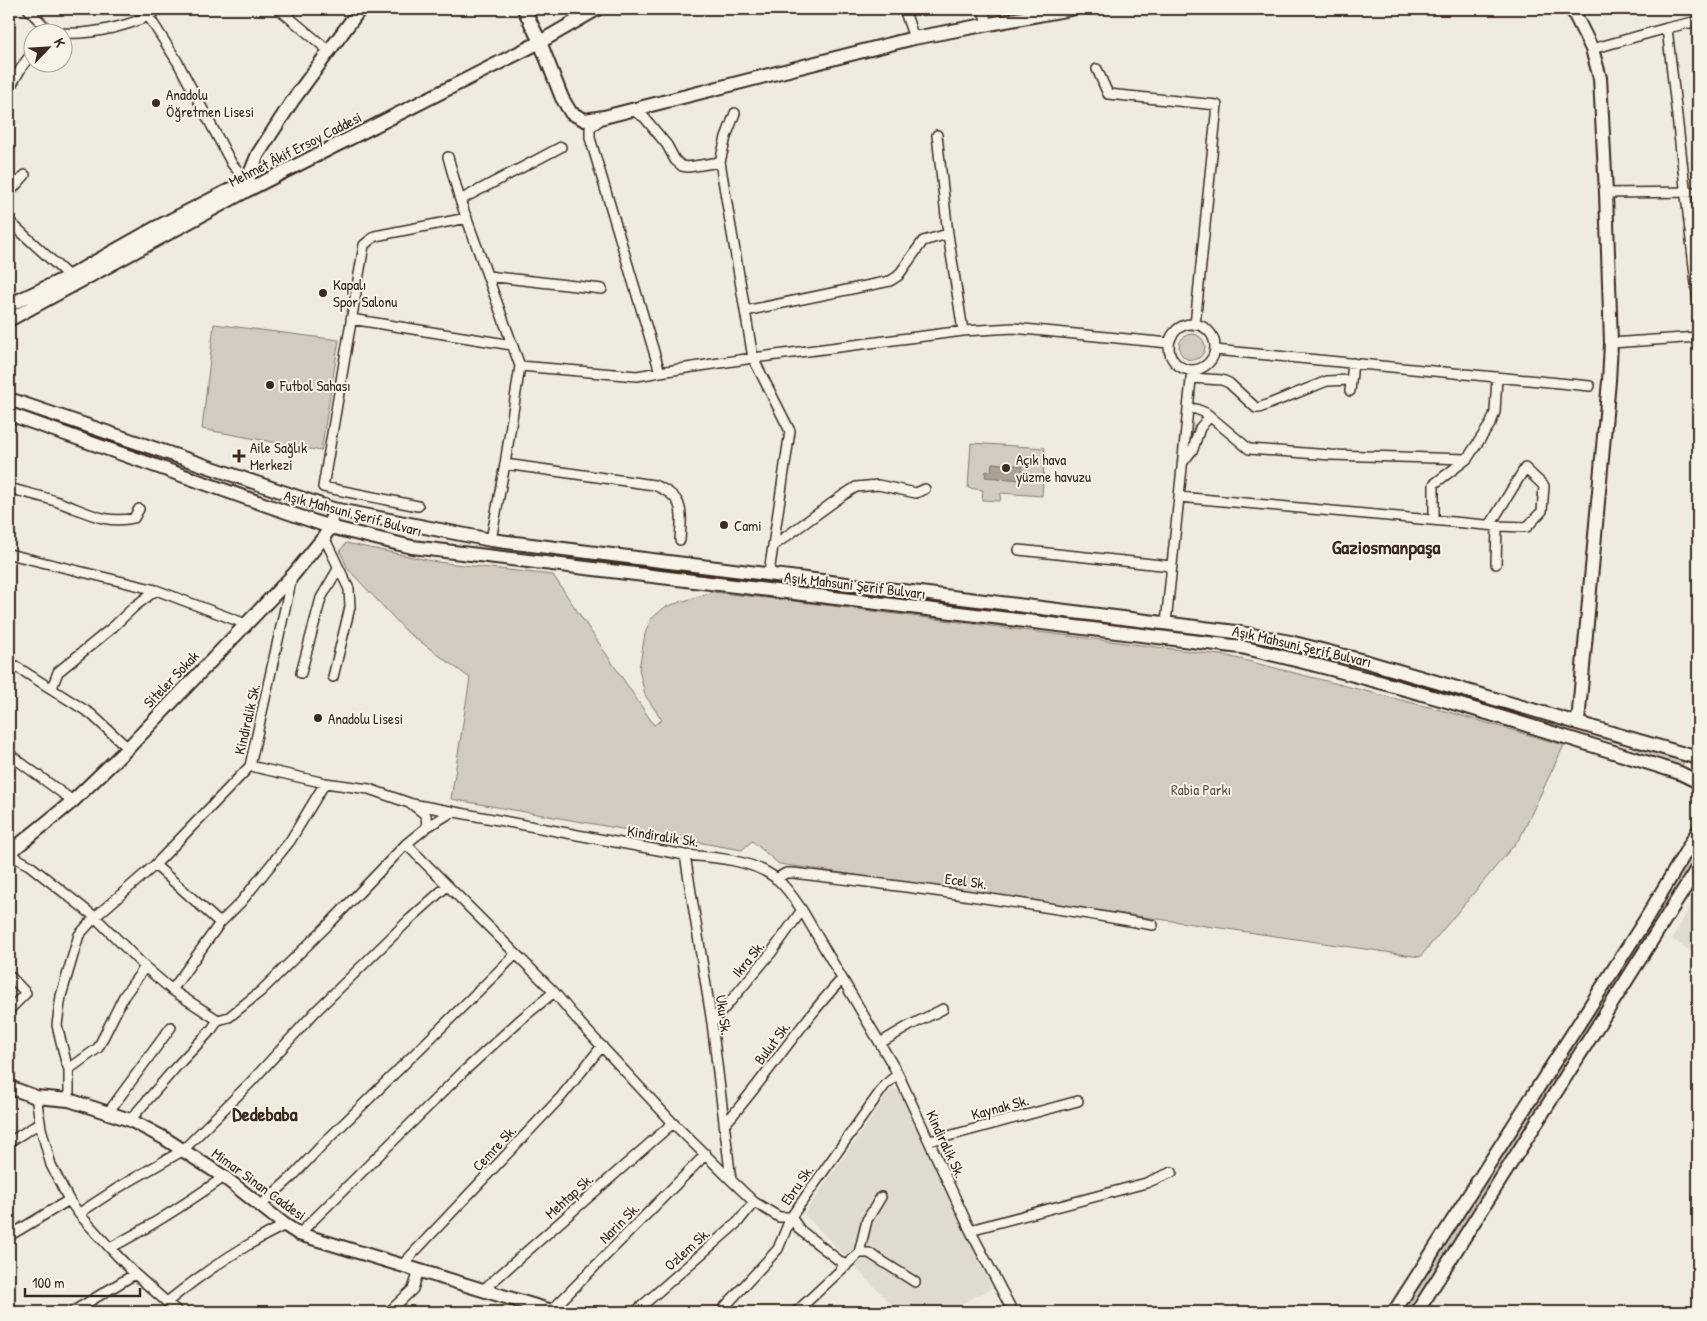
<svg xmlns="http://www.w3.org/2000/svg" width="1707" height="1321" font-family="'Patrick Hand',sans-serif">
  <style>
    .built { fill: #e0dbd0 }
    .green { fill: #d1cbc0; stroke: #867a6f }
    .water { fill: #aaa296; stroke: #7e7266 }
    .lines { fill: none; stroke-linecap: round; stroke-linejoin: round }
    .street-casing { stroke: #3b2a1e; stroke-width: 12 }
    .secondary-casing { stroke: #3b2a1e; stroke-width: 16 }
    .street { stroke: #f7f3e8; stroke-width: 9 }
    .secondary { stroke: #f7f3e8; stroke-width: 12 }
    .poi-dot { fill: #3b2a1e; stroke: #f7f3e8; stroke-width: 2 }
    .labels { text-anchor: middle; dominant-baseline: central; stroke-width: 4; stroke-linejoin: round; paint-order: stroke }
    .poi-label { font-size: 15px; fill: #3b2a1e; stroke: #f7f3e8; text-anchor: start }
    .street-label { font-size: 15px; fill: #3b2a1e; stroke: #f7f3e8 }
    .park-label { font-size: 15px; fill: #605246; stroke: #f7f3e8 }
    .district-label { font-size: 20px; font-weight: bold; fill: #3b2a1e; stroke: #f7f3e8 }
  </style>
  <rect width="100%" height="100%" fill="#efebe0"/>
  <filter id="ink" filterUnits="userSpaceOnUse"><feTurbulence type="fractalNoise" baseFrequency=".02" numOctaves="2"/><feDisplacementMap in="SourceGraphic" scale="10" xChannelSelector="R" yChannelSelector="G"/><feConvolveMatrix kernelMatrix="1 2 1 2 8 2 1 2 1" color-interpolation-filters="sRGB"/></filter>
  <g filter="url(#ink)">
    <path class="built" d="M1698,893V956L1672,939Z
      M892,1088L901,1090L992,1288L948,1311V1312H899L804,1214Z"/>
    <path class="green" d="M214,324L339,340L321,451L202,429Z
      M1179 347a13 13 0 1 1 26 0a13 13 0 1 1-26 0Z
      M971,443L1045,448L1042,496L1001,493L1000,501L982,500L983,490L968,488Z
      M346,543L437,562L553,575L654,725L662,720L645,695L639,669L645,634L650,620L665,607L712,592L793,601L1228,656L1452,713L1564,745L1520,838L1420,957L779,864L752,841L742,850L451,799L470,678L407,632L348,569L340,551Z
      M1640,745L1684,759L1682,767L1638,753Z
      M1698,842V858L1409,1312H1401Z"/>
    <path class="water" d="M992,463L1023,466L1021,480L985,477L986,471L991,472Z"/>
    <g class="lines">
      <g class="street-casing">
        <path id="street" d="M28,9L50,32H52
          M144,9L177,61L232,164L247,181
          M279,9L329,51
          M904,9L914,38
          M982,9L988,24
          M1667,28L1698,21
          M62,33C90,35 136,26 159,9
          M1592,49L1667,28L1698,302
          M1097,69L1108,94L1217,105L1195,325
          M9,89L23,65L32,53
          M632,110L644,117L667,145L675,160L682,166L688,167L720,162L726,137L735,113
          M937,135L948,234L963,331
          M448,157L460,200
          M720,162L753,358L790,431L769,573
          M9,193L25,175
          M1606,193L1698,192
          M9,221L72,279
          M488,276L602,289
          M745,311L890,281L898,276L923,241L948,234
          M351,319L512,345
          M1169 347a23 23 0 1 1 46 0a23 23 0 1 1-46 0Z
          M1611,343L1698,337
          M1215,350L1590,386
          M520,366L637,376L660,372L590,138V128L604,117
          M660,372L753,358L963,331L1013,328L1169,343
          M1191,378L1222,380L1229,383L1256,408H1259L1327,381L1351,380
          M1350,391L1353,363
          M1188,408L1196,409L1206,413L1249,449L1331,455L1467,459
          M1183,462L1193,449L1200,428L1210,416
          M505,464L654,485C685,497 682,510 680,540
          M9,488C25,493 42,496 58,502C85,511 105,525 134,518L139,509
          M1179,497L1497,526L1527,527L1542,511L1544,486L1525,468L1490,525
          M418,506L323,487L364,245L375,236L467,218
          M1434,520V484L1467,459L1491,423L1495,412L1497,377
          M324,537L349,589L350,607L333,677
          M491,540L505,464L520,366L460,200L561,147
          M773,546L842,496L856,487L878,485L916,493L925,489
          M1019,550L1171,566
          M9,554L156,590L246,624
          M1496,564L1497,526
          M292,577L250,766L325,783L369,789L412,804L685,855C714,857 755,860 778,880C788,889 795,900 802,910L898,1074L970,1230L1013,1312
          M1166,623L1192,370
          M9,662L91,714L128,748
          M301,673L321,598L338,569
          M52,688L58,672L113,627L134,607L156,590
          M9,754L73,801
          M414,806L426,815L427,827
          M406,844L554,992L580,1023L673,1123L731,1180L754,1202L779,1217H791L800,1230L846,1266
          M9,854L29,865L95,917L79,935L61,996L57,1025L66,1062L69,1069V1100
          M685,855L712,1023L731,1180
          M155,865L220,923
          M776,879L786,873H793C914,887 1033,904 1153,925
          M9,975L26,993L9,1010
          M172,990L220,923L241,902L290,841L325,783
          M218,1020L172,990L145,967L95,917L155,865L250,766
          M712,1023L771,953L802,910
          M880,1043L909,1026L943,1009
          M69,1069L98,1048L124,996L145,967
          M36,1097L41,1128L51,1165L69,1200L80,1215L110,1248L135,1274L178,1312
          M107,1114L171,1027
          M130,1120L176,1067L212,1029L218,1020L229,1017L261,991L331,922L406,844L427,827L452,812
          M725,1124C766,1078 799,1024 842,979
          M930,1141L1078,1101
          M9,1142L40,1123
          M260,1206L293,1176L323,1144L515,955
          M80,1215L84,1210L121,1186L182,1151L251,1082L316,1011L410,919L447,886
          M970,1230L1146,1183L1172,1172
          M299,1234L462,1073L520,1020L554,992
          M9,1236L69,1200
          M110,1248C150,1227 187,1203 224,1177
          M859,1253L867,1220L881,1197
          M402,1265L561,1097L602,1046
          M484,1289L673,1123
          M167,1302C204,1272 242,1246 285,1225
          M551,1311L706,1154
          M72,1312L135,1274
          M389,1312L413,1289L419,1270
          M635,1312L738,1222L754,1202
          M720,1312L778,1249L791,1217L885,1085L898,1074
          M796,1312L859,1253H869L915,1282"/>
      </g>
      <g class="secondary-casing">
        <path id="secondary" d="M524,9L540,42L562,98L571,113L585,120L604,117L914,38L1071,9
          M1572,9L1592,49L1600,78L1606,193L1611,343L1609,381L1578,722
          M247,181L258,154L293,100L360,9
          M9,305L68,277L157,227L249,180
          M9,320L246,191L540,42L597,9
          M9,399L333,509L491,540L1236,632L1290,642L1364,661L1698,758
          M9,414L269,506L330,527L412,547L1241,647C1390,681 1535,727 1680,773L1698,782
          M9,853L73,801L128,748L293,575L324,537L330,527L331,519
          M9,1087L36,1097L69,1100L130,1120L164,1138L224,1177L285,1225L299,1234L555,1312
          M1394,1312L1644,922L1698,831
          M1417,1312L1698,867"/>
      </g>
      <use href="#street" class="street"/>
      <use href="#secondary" class="secondary"/>
    </g>
  </g>
  <g class="poi-dot">
    <circle cx="156" cy="103" r="5"/>
    <circle cx="323" cy="293" r="5"/>
    <circle cx="270" cy="385" r="5"/>
    <path d="M236.5 448.5h5v5h5v5h-5v5h-5v-5h-5v-5h5z"/>
    <circle cx="1006" cy="468" r="5"/>
    <circle cx="724" cy="525" r="5"/>
    <circle cx="318" cy="718" r="5"/>
  </g>
  <g class="labels">
    <g class="poi-label">
      <text x="166" y="94">Anadolu<tspan x="166" dy="17">Öğretmen Lisesi</tspan></text>
      <text x="333" y="284">Kapalı<tspan x="333" dy="17">Spor Salonu</tspan></text>
      <text x="280" y="385">Futbol Sahası</text>
      <text x="250" y="447">Aile Sağlık<tspan x="250" dy="17">Merkezi</tspan></text>
      <text x="1016" y="459">Açık hava<tspan x="1016" dy="17">yüzme havuzu</tspan></text>
      <text x="734" y="525">Cami</text>
      <text x="328" y="718">Anadolu Lisesi</text>
    </g>
    <g class="street-label">
      <text transform="translate(295 149) rotate(-27)">Mehmet Âkif Ersoy Caddesi</text>
      <text transform="translate(353 513) rotate(15)">Aşık Mahsuni Şerif Bulvarı</text>
      <text transform="translate(855 585) rotate(7)">Aşık Mahsuni Şerif Bulvarı</text>
      <text transform="translate(1302 646) rotate(13)">Aşık Mahsuni Şerif Bulvarı</text>
      <text transform="translate(171 679) rotate(-46)">Siteler Sokak</text>
      <text transform="translate(247 719) rotate(-77)">Kindiralik Sk.</text>
      <text transform="translate(663 836) rotate(9)">Kindiralik Sk.</text>
      <text transform="translate(966 881) rotate(8)">Ecel Sk.</text>
      <text transform="translate(748 959) rotate(-51)">Ikra Sk.</text>
      <text transform="translate(724 1015) rotate(82)">Uku Sk.</text>
      <text transform="translate(772 1043) rotate(-53)">Bulut Sk.</text>
      <text transform="translate(1000 1107) rotate(-15)">Kaynak Sk.</text>
      <text transform="translate(946 1144) rotate(65)">Kindiralik Sk.</text>
      <text transform="translate(494 1148) rotate(-47)">Cemre Sk.</text>
      <text transform="translate(259 1184) rotate(36)">Mimar Sinan Caddesi</text>
      <text transform="translate(797 1185) rotate(-55)">Ebru Sk.</text>
      <text transform="translate(569 1196) rotate(-42)">Mehtap Sk.</text>
      <text transform="translate(619 1223) rotate(-45)">Narin Sk.</text>
      <text transform="translate(687 1249) rotate(-42)">Ozlem Sk.</text>
    </g>
    <g class="park-label">
      <text x="1201" y="789">Rabia Parkı</text>
    </g>
    <g class="district-label">
      <text x="1386" y="546">Gaziosmanpaşa</text>
      <text x="265" y="1113">Dedebaba</text>
    </g>
  </g>
  <rect width="1707" height="1321" fill="none" stroke="#f7f3e8" stroke-width="30"/>
  <rect x="15" y="15" width="1677" height="1291" fill="none" stroke="#3b2a1e" stroke-width="2" filter="url(#ink)"/>
  <g transform="translate(48 48) rotate(65)"><circle r="24" fill="#f7f3e8" stroke="#aca397"/>
  <path d="M0-4L9 19L0 12L-9 19Z" fill="#3b2a1e"/>
  <text y="-8" font-size="14" font-weight="bold" text-anchor="middle" fill="#3b2a1e">K</text>
  </g>
  <path d="M25 1288v8h115v-8" fill="none" stroke="#3b2a1e" stroke-width="2.5"/>
  <text x="32" y="1288" font-size="15" fill="#3b2a1e" stroke="#f7f3e8" stroke-width="4" paint-order="stroke">100 m</text>
</svg>
